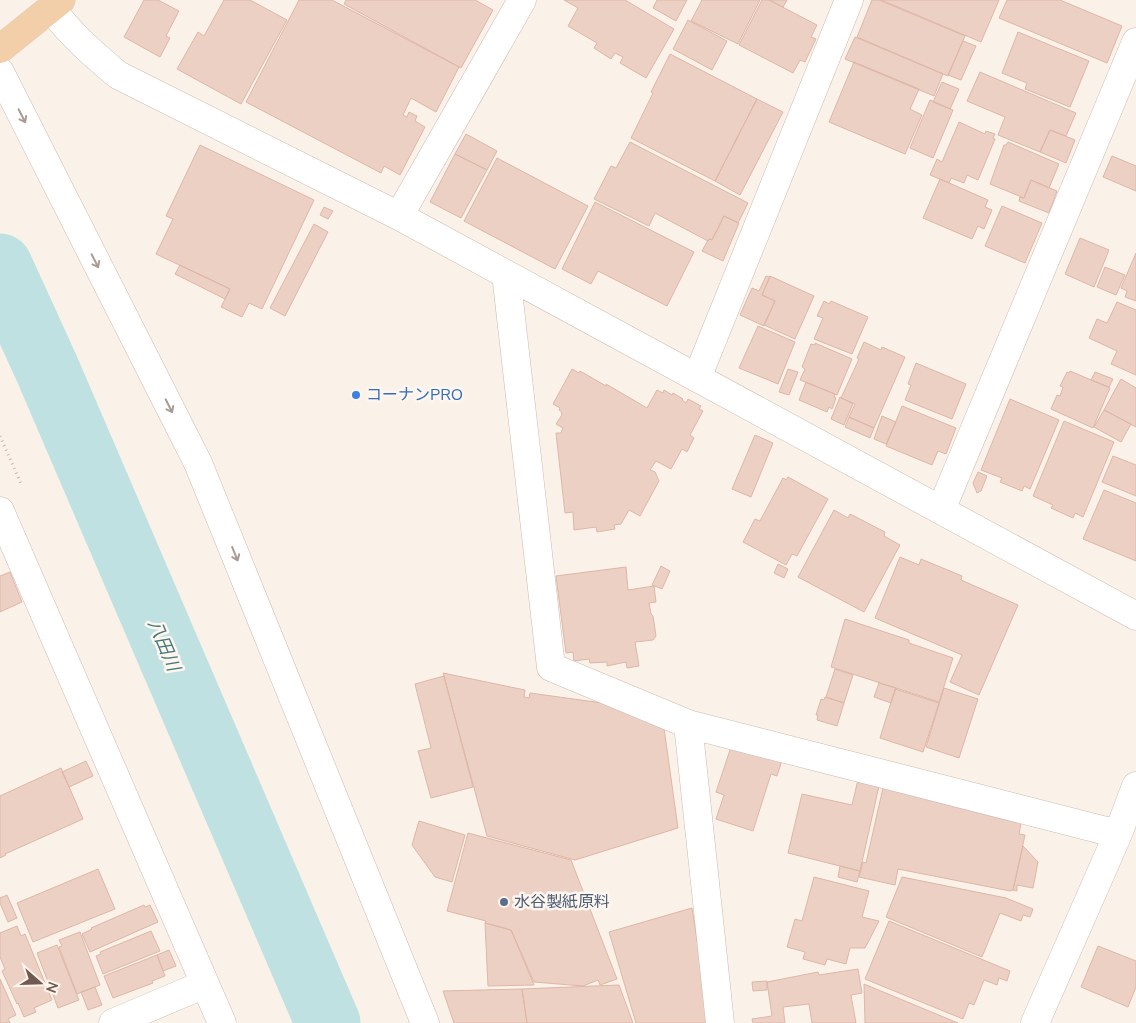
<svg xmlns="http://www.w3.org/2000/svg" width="1136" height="1023" font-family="'Nunito Sans','Noto Sans JP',sans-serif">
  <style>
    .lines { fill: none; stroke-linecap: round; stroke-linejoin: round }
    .river { stroke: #bfe1e2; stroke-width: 65 }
    .building { fill: #edd0c4; stroke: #deb6a6 }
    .street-casing { stroke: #ccbab0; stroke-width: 29 }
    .primary-casing { stroke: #d8d0ce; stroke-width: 29 }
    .path { stroke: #d2b3a7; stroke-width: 3; stroke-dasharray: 1 4; stroke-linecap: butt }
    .street { stroke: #fff; stroke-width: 28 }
    .primary { stroke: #f2cfa9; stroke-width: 28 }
    .oneway { stroke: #aa9b95 }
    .shop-dot { fill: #3f7fe0; stroke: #fdf6ef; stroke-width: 2 }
    .service-dot { fill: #5c6f8a; stroke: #fdf6ef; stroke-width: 2 }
    .labels { text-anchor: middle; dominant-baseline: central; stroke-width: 5; stroke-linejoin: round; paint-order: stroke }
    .shop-label { font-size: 16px; fill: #366cbe; stroke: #fdf6ef; text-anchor: start }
    .service-label { font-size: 16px; fill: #4e5e75; stroke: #fdf6ef; text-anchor: start }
    .water-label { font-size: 18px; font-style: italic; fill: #47797c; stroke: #fdf6ef }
  </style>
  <rect width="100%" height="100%" fill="#faf2e9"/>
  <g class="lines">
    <path class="river" d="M0,266L47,369L328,1023"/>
  </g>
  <path class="building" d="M144,0H158L179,11L166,36L170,38L160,57L124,37Z
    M224,0H250L287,20L241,104L177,69L198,32L204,36Z
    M299,0H332L459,67L436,112L411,98L403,115L407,117L409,112L417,116L415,121L425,127L400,175L384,166L381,173L246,102Z
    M346,0H475L493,10L461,68L344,4Z
    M564,0H625L674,29L646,78L620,63L623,57L615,53L611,59L594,48L597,43L568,26L578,8Z
    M657,0H687L676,21L653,8Z
    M702,0H760L738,44L691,21Z
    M762,0H769L817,25L811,37L816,39L805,62L800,60L793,73L739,45Z
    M769,0H787L783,7Z
    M872,0H879L965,36L948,76L857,37Z
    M881,0H999L981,42Z
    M1007,0H1060L1122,26L1107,63L999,18Z
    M688,20L727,41L712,70L673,49Z
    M1018,32L1089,61L1070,107L1025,89L1027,83L1002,73Z
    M855,37L943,74L934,96L845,59Z
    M963,41L976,46L961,80L948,75Z
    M670,54L757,99L715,181L631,138L653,93L651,92Z
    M854,62L919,89L910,109L922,115L905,154L829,122Z
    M980,72L1076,113L1066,136L1050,130L1040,152L998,135L1005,117L967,101Z
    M942,82L959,89L950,109L933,102Z
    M757,99L783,112L740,195L715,181Z
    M930,100L953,110L933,158L910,148Z
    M959,122L985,134L986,131L995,134L993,138L995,139L978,180L967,175L964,183L951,178L949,183L930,175L937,159L942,162Z
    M1050,130L1075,140L1066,163L1040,152Z
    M466,134L497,151L487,170L455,154Z
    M630,142L748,203L738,223L724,216L712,240L710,239L708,241L655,213L649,226L594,199L611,166L616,168Z
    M1008,142L1059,164L1049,188L1031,180L1024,198L990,184L1004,145H1006Z
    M200,145L314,200L262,309L249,303L242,317L221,307L230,289L156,254L173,219L166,216Z
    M455,154L487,170L461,218L430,202Z
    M1112,156L1136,166V191L1103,177Z
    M497,158L588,206L555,269L464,221Z
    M940,179L988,200L985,207L992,210L984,229L978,226L972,239L923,218Z
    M1031,180L1057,191L1049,213L1019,201L1020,197L1024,198Z
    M595,202L694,252L667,306L598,271L591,284L562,269Z
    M1002,206L1042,223L1025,263L985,246Z
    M324,207L333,211L328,219L320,215Z
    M724,216L739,223L723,261L702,251L708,240L710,239L712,240Z
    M314,224L328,232L285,316L270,308Z
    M1080,238L1109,250L1094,287L1065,274Z
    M1136,253V301L1125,297L1127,291L1121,288Z
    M180,265L230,289L225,299L175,274Z
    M1105,267L1125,275L1116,295L1097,287Z
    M766,276L770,277L762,295L775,301L764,326L740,315L752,288L759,291Z
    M770,276L814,296L795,339L764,325L775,301L762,295Z
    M824,301L829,304L831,301L868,317L852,354L814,339L823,318L817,316Z
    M1117,302L1136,310V375L1111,364L1117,351L1089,338L1097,319L1107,323Z
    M758,326L795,342L778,384L739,368Z
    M864,342L881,350L882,347L905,357L874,428L849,417L855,404L841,398L859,359L857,358Z
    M815,343L852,359L837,395L800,380L805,369L802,367L811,344L815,345Z
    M916,363L966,384L952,419L905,400L911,385L908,384Z
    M572,369L579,373L580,371L606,386V384L647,408L657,390L663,393L664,390L672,395L673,393L683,399L682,400L686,403L688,399L701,406L699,409L703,411L690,435L694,438L687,452L682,449L671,469L656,461L650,470L655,472L659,481L640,516L629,510L621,524L614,525L615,529L597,532L596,527L574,530L573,512L565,513L556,433H561L563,428L556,424L562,415L561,411L559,410L560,408L553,404Z
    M788,369L798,372L789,395L779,392Z
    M1070,371L1110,388L1093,428L1051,409L1057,395L1060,396L1063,387L1060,386L1067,372L1069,373Z
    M1095,372L1113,379L1109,387L1091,380Z
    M1121,379L1136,388V427L1104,410Z
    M806,382L835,394L834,397L836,398L832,409L829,407L827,412L799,400Z
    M840,397L853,404L844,425L831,419Z
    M1010,399L1059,420L1030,489L1024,486L1022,491L1000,482L1002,478L981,470Z
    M902,406L956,428L946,454L938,451L932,465L886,446Z
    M1104,410L1131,424L1121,442L1094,427Z
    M882,416L896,422L886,444L874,439Z
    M849,417L874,428L870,438L845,427Z
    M1064,421L1114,442L1083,517L1075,513L1073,518L1051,508L1053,505L1033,496Z
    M755,435L773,443L751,497L732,489Z
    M1113,456L1136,465V496L1102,482Z
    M978,472L987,476L981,491L977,493L973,483Z
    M788,477L828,499L797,556L792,554L786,565L743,542L755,519L760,521L783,478L786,480Z
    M1104,490L1136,503V561L1083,539Z
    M834,510L848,518L850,514L885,532L884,536L900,545L864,612L798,577Z
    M900,557L919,565L921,559L962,576L961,580L1018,605L979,695L950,682L962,655L875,618Z
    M778,564L788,569L784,578L774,573Z
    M661,566L670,571L662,589L652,585Z
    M626,567L628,590L654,586L656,602L649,603L651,614L653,616L656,636L653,640L635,642L639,666L627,668L626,662L607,666V662L590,663L589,659L574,661L573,652L566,653L556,576Z
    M10,572L22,602L0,612V576Z
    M845,619L909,640V643L953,658L939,702L831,667Z
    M835,669L853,675L844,703L826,697Z
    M443,673L525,690L524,697L529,698L530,693L653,710L663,721L678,828L575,860L487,836Z
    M444,676L473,787L431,798L418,751L431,748L415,684Z
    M879,683L896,688L891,703L874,697Z
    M944,688L978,699L959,758L926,747Z
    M895,689L939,703L923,752L880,738Z
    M825,697L844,703L837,726L817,720L818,715H816L821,699L824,700Z
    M734,738L785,751L777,776L771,774L753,831L716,819L724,795L716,792Z
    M86,761L93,776L69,787L62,772Z
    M61,768L83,819L5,854L6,855L0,858V796Z
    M860,771L881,777L860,871L788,853L802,794L852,805Z
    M885,779L1021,823L1019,834L1025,835L1013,890L1010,891L898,869L895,885L859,877L863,862L866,863Z
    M419,821L465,835L452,882L435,877L412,845Z
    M468,833L571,860L617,979L600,985L598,980L583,986L534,982L511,930L485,923L486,921L447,911Z
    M1023,846L1038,862L1033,888L1017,885V891L1013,890Z
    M840,866L860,871L857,882L838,877Z
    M98,869L115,909L33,942L17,903Z
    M814,877L869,891L862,917L879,921L865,948H850L846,964L827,959L825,965L803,959L805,952L787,947L795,919L802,921Z
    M902,877L1006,898L1033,909L1030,917L1023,915L1021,921L1000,913L982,957L886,917Z
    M7,895L17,918L8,922L0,903V898Z
    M144,905L145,907L150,905L158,922L90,952L82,934L92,929L91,928Z
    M692,908L710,1023H636L609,932Z
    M889,921L1010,971L1007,981L999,978L997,985L984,980L974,1005L969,1003L963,1019L865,979Z
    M485,923L511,930L534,985L488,986Z
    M17,926L21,936L25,934L52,1000L34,1008L36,1012L24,1017L18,1003L17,1004L2,971L5,969L0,957V933Z
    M151,931L160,951L103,974L96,956L101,954L100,952Z
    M80,932L100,985L77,994L59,947L62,946L59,940Z
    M57,945L79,1000L58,1008L37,953Z
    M1098,946L1136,961V987L1128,1007L1081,987Z
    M169,950L176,966L163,971L157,955Z
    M157,955L165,976L152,981L153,983L113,998L104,976Z
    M858,969L862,993L851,995L856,1023H812L809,1004L783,1007L785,1023H753L752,1019L772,1016L767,982L818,972L819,975Z
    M0,979L16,1015L8,1019L10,1023H0Z
    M767,981V990L753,991L752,982Z
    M864,984L958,1023H865Z
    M619,985L633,1023H527L522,989Z
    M95,987L102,1005L88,1010L81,992Z
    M522,989L527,1023H454L443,991Z"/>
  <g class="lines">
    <g class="street-casing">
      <path id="street" d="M51,8C70,34 93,54 118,75L399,216L1136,616
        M0,72L198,463L425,1023
        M399,216L522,0
        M506,274L551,667L688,724L720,1023
        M697,378L849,0
        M941,510L1136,42
        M0,511L222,1023
        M688,724L1118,834
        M113,1023L205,984
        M1035,1023L1118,834L1136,786"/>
    </g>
    <g class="primary-casing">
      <path id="primary" d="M0,49L61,0"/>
    </g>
    <path class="path" d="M0,436L22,486"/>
    <use href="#street" class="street"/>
    <use href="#primary" class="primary"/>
  </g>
  <defs><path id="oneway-shaft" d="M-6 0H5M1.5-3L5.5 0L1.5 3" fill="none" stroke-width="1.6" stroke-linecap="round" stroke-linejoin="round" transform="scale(1.25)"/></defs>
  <g class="oneway">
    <use href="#oneway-shaft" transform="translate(22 116) rotate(63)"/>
    <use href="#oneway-shaft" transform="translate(95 261) rotate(63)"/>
    <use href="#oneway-shaft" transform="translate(169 406) rotate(63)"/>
    <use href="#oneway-shaft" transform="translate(235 554) rotate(68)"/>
  </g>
  <circle class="shop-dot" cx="356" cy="395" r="5"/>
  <circle class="service-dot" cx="504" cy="902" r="5"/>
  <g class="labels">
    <g class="shop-label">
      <text x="366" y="395">コーナンPRO</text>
    </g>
    <g class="service-label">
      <text x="514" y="902">水谷製紙原料</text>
    </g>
    <g class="water-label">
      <text transform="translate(164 645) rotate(67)">八田川</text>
    </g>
  </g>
  <g transform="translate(40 983) rotate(110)" stroke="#fdf6ef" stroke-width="4" paint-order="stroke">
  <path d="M0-4L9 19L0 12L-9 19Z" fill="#72584f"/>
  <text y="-8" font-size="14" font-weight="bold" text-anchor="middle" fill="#72584f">N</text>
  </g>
</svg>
